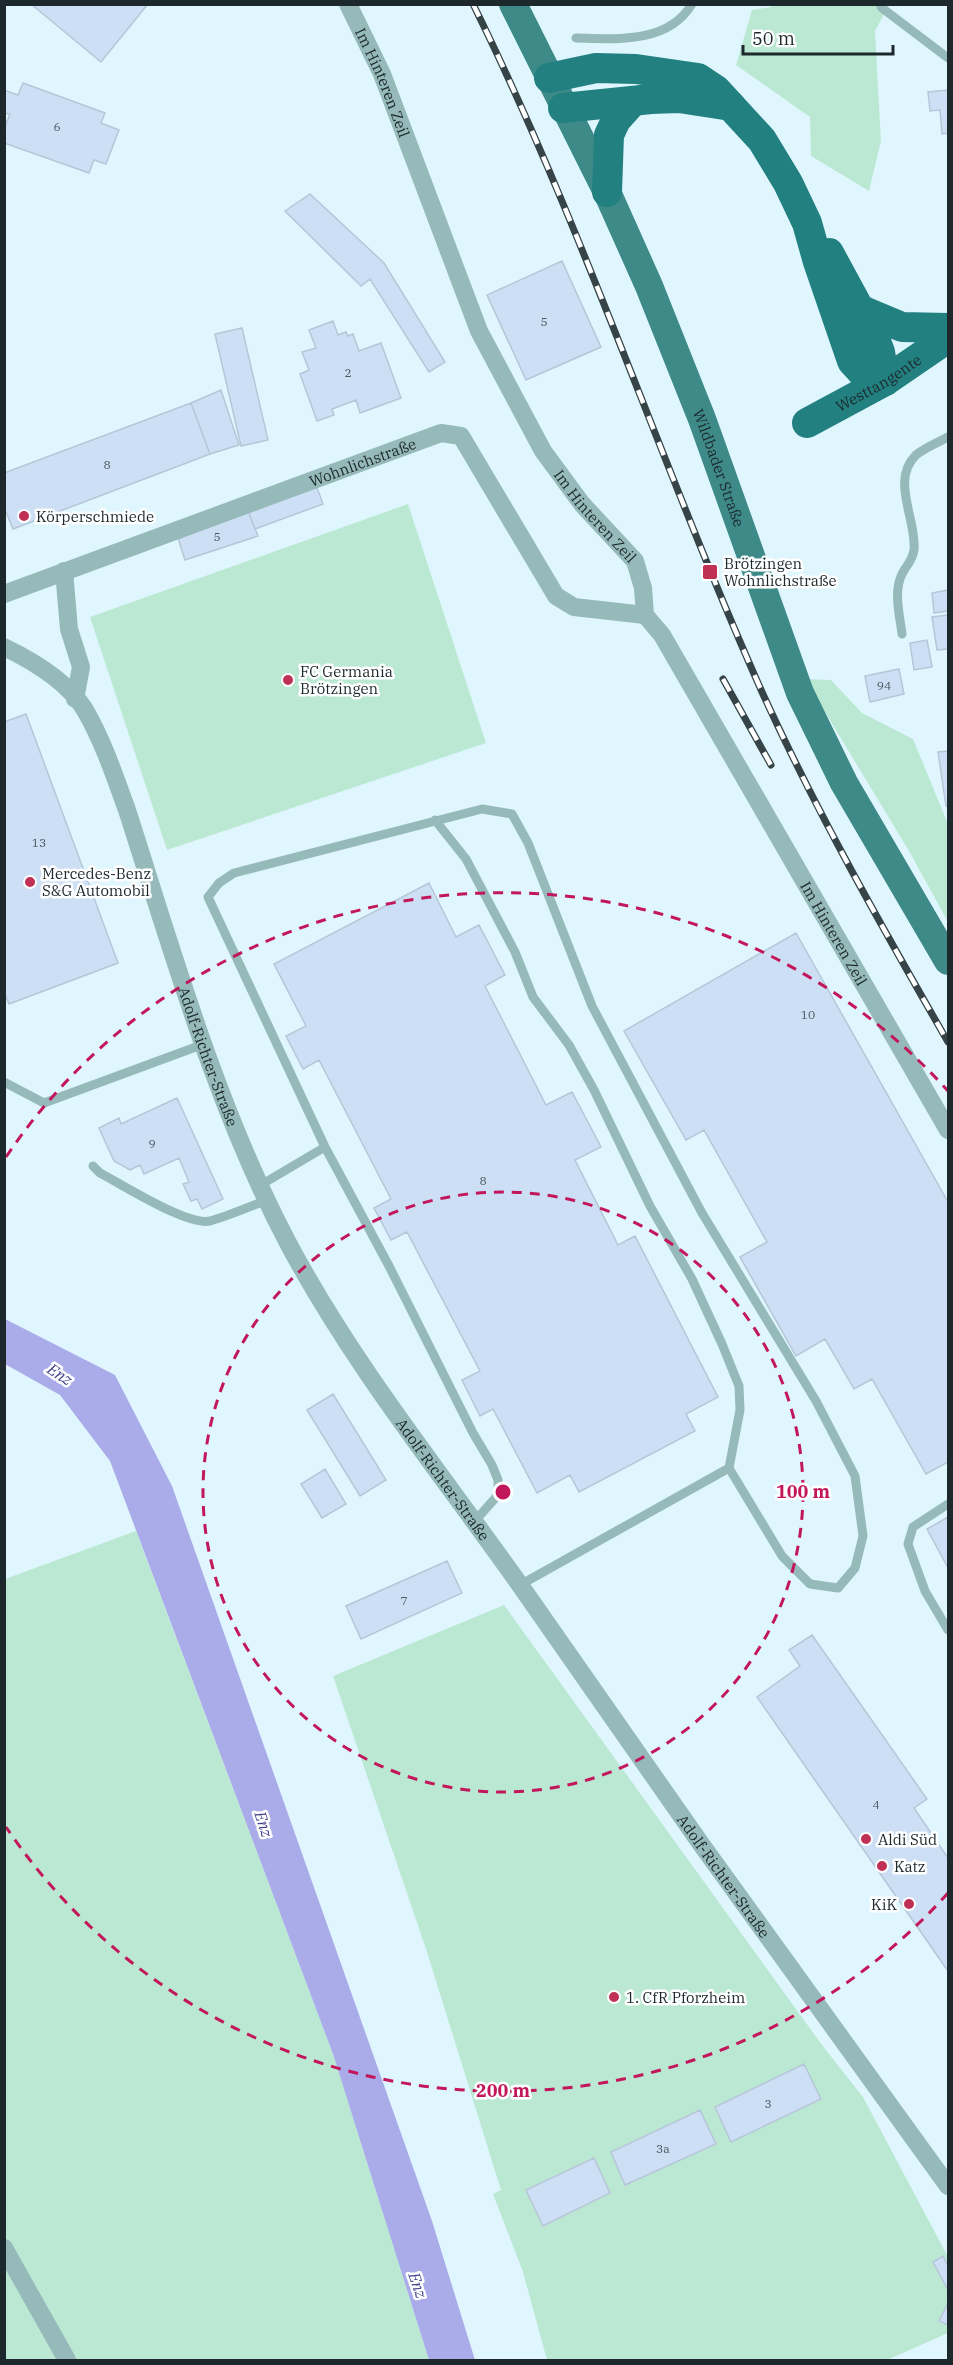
<svg xmlns="http://www.w3.org/2000/svg" width="953" height="2365" font-family="'IBM Plex Serif',serif">
  <style>
    .green { fill: #bbe8d3 }
    .water { fill: #aaace9 }
    .building { fill: #cddff4; stroke: #b6c6d9; stroke-width: 1.5 }
    .lines { fill: none; stroke-linecap: round; stroke-linejoin: round }
    .service { stroke: #95bab9; stroke-width: 9 }
    .minor { stroke: #95bab9; stroke-width: 18 }
    .primary { stroke: #3e8a89; stroke-width: 28 }
    .trunk { stroke: #228180; stroke-width: 30 }
    .rail-casing { stroke: #364347; stroke-width: 7 }
    .rail { stroke: #fff; stroke-width: 4.5; stroke-dasharray: 14; stroke-linecap: butt }
    .ring { fill: none; stroke: #c2185b; stroke-width: 3; stroke-dasharray: 10 8 }
    .poi-dot { fill: #c03054; stroke: #fff; stroke-width: 2 }
    .labels { text-anchor: middle; dominant-baseline: central; stroke-width: 5; stroke-linejoin: round; paint-order: stroke }
    .number-label { font-size: 12px; fill: #49565e }
    .street-label { font-size: 15px; fill: #1d282c; stroke: #fff }
    .poi-label { font-size: 15px; fill: #1d282c; stroke: #fff; text-anchor: start }
    .water-label { font-size: 16px; font-style: italic; fill: #47438c; stroke: #fff }
    .centre { fill: #c2185b; stroke: #fff; stroke-width: 3 }
    .ring-label { font-size: 18px; text-anchor: middle; font-weight: bold; fill: #c2185b; stroke: #fff; stroke-width: 5; stroke-linejoin: round; paint-order: stroke }
  </style>
  <rect width="100%" height="100%" fill="#e0f6fe"/>
  <path class="green" d="M773,4L889,5L875,31L881,141L869,191L811,156L810,117L736,65L752,10L771,7Z
    M408,504L486,743L167,850L90,617Z
    M805,679L831,680L862,713L913,739L948,824V922L909,851Z
    M136,1531L333,2054L429,2360H5V1579Z
    M504,1605L822,2045L863,2097L948,2257V2333L887,2360H547L523,2272L493,2194L501,2190L426,1949L333,1676Z"/>
  <path class="water" d="M5,1319L115,1375L172,1486L432,2221L475,2360H429L333,2054L110,1461L60,1395L5,1364Z"/>
  <path class="building" d="M31,4H148L101,62Z
    M23,83L105,113L101,123L119,130L106,164L94,160L89,173L4,143V129L10,114L4,113V90L18,95Z
    M948,90V133L942,134L940,110L930,111L928,92Z
    M310,194L384,263L445,362L429,372L370,279L361,286L285,211Z
    M562,261L601,347L526,380L487,295Z
    M333,321L338,335L346,332L348,336L353,334L359,351L381,343L401,398L360,413L356,400L332,409L334,415L317,421L300,374L309,370L302,352L316,348L309,330Z
    M242,328L268,440L241,446L215,334Z
    M221,390L239,445L210,454L191,403Z
    M191,403L210,454L13,529L4,507V473Z
    M316,485L323,504L255,529L248,511Z
    M248,511L258,536L185,560L177,535Z
    M948,590V611L934,613L932,593Z
    M948,615V649L937,650L932,617Z
    M927,640L932,667L914,670L910,643Z
    M899,669L904,694L870,702L865,676Z
    M26,714L118,963L9,1004L4,992V722Z
    M948,751V806H946L938,752Z
    M429,883L456,937L479,925L505,975L485,986L546,1105L572,1092L601,1147L575,1160L618,1245L635,1236L718,1397L686,1414L695,1431L579,1492L570,1475L537,1493L493,1409L480,1416L462,1380L480,1371L407,1232L391,1240L374,1208L391,1199L319,1060L303,1069L286,1036L306,1026L274,964Z
    M796,933L948,1202V1462L926,1474L872,1379L854,1389L825,1339L796,1356L740,1257L767,1242L704,1130L686,1140L624,1031Z
    M177,1098L223,1199L202,1209L197,1199L191,1201L183,1184L189,1182L179,1158L144,1174L140,1165L130,1170L114,1161L99,1128L119,1118L121,1124Z
    M333,1394L386,1480L360,1496L307,1410Z
    M325,1469L346,1504L322,1518L301,1484Z
    M948,1517V1568L927,1529Z
    M447,1561L462,1593L361,1639L346,1606Z
    M812,1635L927,1799L914,1808L948,1858V1971L757,1697L800,1666L789,1650Z
    M804,2064L821,2099L731,2142L715,2107Z
    M700,2110L716,2144L625,2185L611,2152Z
    M594,2158L610,2193L543,2226L526,2190Z
    M943,2256L948,2266V2290L933,2262Z
    M948,2303V2325L939,2321Z"/>
  <g class="lines">
    <path class="service" d="M880,4L882,8L948,58
      M576,38C616,39 668,44 692,4
      M902,634C900,616 893,592 902,574C907,564 912,562 914,550C917,520 890,480 916,455C924,448 939,442 948,437
      M435,820L466,859L515,952L533,997L569,1045L594,1090L650,1206L692,1279L722,1344L739,1386L740,1410L729,1468
      M4,1082L44,1103L204,1044
      M325,1147L389,1266L473,1433L492,1465L498,1480V1495L474,1522
      M93,1166L100,1173C123,1185 187,1226 210,1221C229,1216 248,1207 267,1200
      M259,1186L325,1147L208,897L219,883L234,873L482,809L512,814L528,843L592,1006L702,1213L816,1401L855,1476L863,1536L855,1568L838,1588L810,1584L782,1556L729,1468L520,1585
      M948,1504L913,1527L908,1544L925,1591L948,1630"/>
    <g class="minor">
      <path id="s1" d="M348,4L382,74L479,331L543,451L582,504L635,561L643,588L645,615L662,635L948,1130"/>
      <path d="M64,571L69,629L81,667L75,699"/>
      <path id="s2" d="M4,594L441,433L461,436L556,596L574,607L645,615"/>
      <path id="s3" d="M4,647C33,661 68,682 85,710C103,741 115,777 127,810C173,953 217,1109 288,1243C353,1365 440,1472 520,1585C581,1671 640,1758 701,1844C783,1959 866,2072 948,2186"/>
      <path d="M4,2248L67,2360"/>
    </g>
    <path class="primary" id="s4" d="M513,4L607,192L649,286L702,419L800,693L844,783L948,961"/>
    <g class="trunk">
      <path d="M549,78L596,68L636,69L698,78L716,90L762,140L788,183L807,223L818,262L852,361L863,373L885,381"/>
      <path d="M563,108L651,99L679,98L731,106"/>
      <path d="M607,192L609,135L616,120L633,101"/>
      <path d="M829,253L874,336L880,352L885,381"/>
      <path d="M859,309L902,327L948,328"/>
      <path id="s5" d="M807,423L885,381L948,338"/>
    </g>
    <g class="rail-casing">
      <path id="rail" d="M473,4C583,227 661,465 762,692C817,813 882,927 948,1042
        M723,679L771,765"/>
    </g>
    <use href="#rail" class="rail"/>
  </g>
  <g class="ring">
    <circle cx="503" cy="1492" r="300"/>
    <path d="M948 1893A599 599 0 0 1 6 1827M6 1157A599 599 0 0 1 948 1091"/>
  </g>
  <g class="poi-dot">
    <circle cx="24" cy="516" r="6"/>
    <rect x="702" y="564" width="16" height="16" rx="3"/>
    <circle cx="288" cy="680" r="6"/>
    <circle cx="30" cy="882" r="6"/>
    <circle cx="866" cy="1839" r="6"/>
    <circle cx="882" cy="1866" r="6"/>
    <circle cx="909" cy="1904" r="6"/>
    <circle cx="614" cy="1997" r="6"/>
  </g>
  <g class="labels">
    <g class="number-label">
      <text x="57" y="126">6</text>
      <text x="544" y="321">5</text>
      <text x="348" y="372">2</text>
      <text x="107" y="464">8</text>
      <text x="217" y="536">5</text>
      <text x="884" y="685">94</text>
      <text x="39" y="842">13</text>
      <text x="808" y="1014">10</text>
      <text x="152" y="1143">9</text>
      <text x="483" y="1180">8</text>
      <text x="404" y="1600">7</text>
      <text x="876" y="1804">4</text>
      <text x="768" y="2103">3</text>
      <text x="663" y="2148">3a</text>
    </g>
    <g class="street-label">
      <text stroke="none"><textPath href="#s1" startOffset="86">Im Hinteren Zeil</textPath></text>
      <text stroke="none"><textPath href="#s5" startOffset="82">Westtangente</textPath></text>
      <text stroke="none"><textPath href="#s2" startOffset="382">Wohnlichstraße</textPath></text>
      <text stroke="none"><textPath href="#s4" startOffset="508">Wildbader Straße</textPath></text>
      <text stroke="none"><textPath href="#s1" startOffset="572">Im Hinteren Zeil</textPath></text>
      <text stroke="none"><textPath href="#s1" startOffset="1058">Im Hinteren Zeil</textPath></text>
      <text stroke="none"><textPath href="#s3" startOffset="472">Adolf-Richter-Straße</textPath></text>
      <text stroke="none"><textPath href="#s3" startOffset="958">Adolf-Richter-Straße</textPath></text>
      <text stroke="none"><textPath href="#s3" startOffset="1444">Adolf-Richter-Straße</textPath></text>
    </g>
    <g class="poi-label">
      <text x="36" y="516">Körperschmiede</text>
      <text x="724" y="563">Brötzingen<tspan x="724" dy="17">Wohnlichstraße</tspan></text>
      <text x="300" y="671">FC Germania<tspan x="300" dy="17">Brötzingen</tspan></text>
      <text x="42" y="873">Mercedes-Benz<tspan x="42" dy="17">S&amp;G Automobil</tspan></text>
      <text x="878" y="1839">Aldi Süd</text>
      <text x="894" y="1866">Katz</text>
      <text x="897" y="1904" text-anchor="end">KiK</text>
      <text x="626" y="1997">1. CfR Pforzheim</text>
    </g>
    <g class="water-label">
      <text transform="translate(60 1374) rotate(33)">Enz</text>
      <text transform="translate(264 1824) rotate(72)">Enz</text>
      <text transform="translate(418 2285) rotate(71)">Enz</text>
    </g>
  </g>
  <circle cx="503" cy="1492" r="9" class="centre"/>
  <g class="ring-label">
    <text x="803" y="1498">100 m</text>
    <text x="503" y="2097">200 m</text>
  </g>
  <rect width="953" height="2365" fill="none" stroke="#1d282c" stroke-width="12"/>
  <path d="M743 45v9h150v-9" fill="none" stroke="#1d282c" stroke-width="3"/>
  <text x="752" y="45" font-size="18" fill="#1d282c" stroke="#ffffff" stroke-width="4.5" paint-order="stroke">50 m</text>
</svg>
